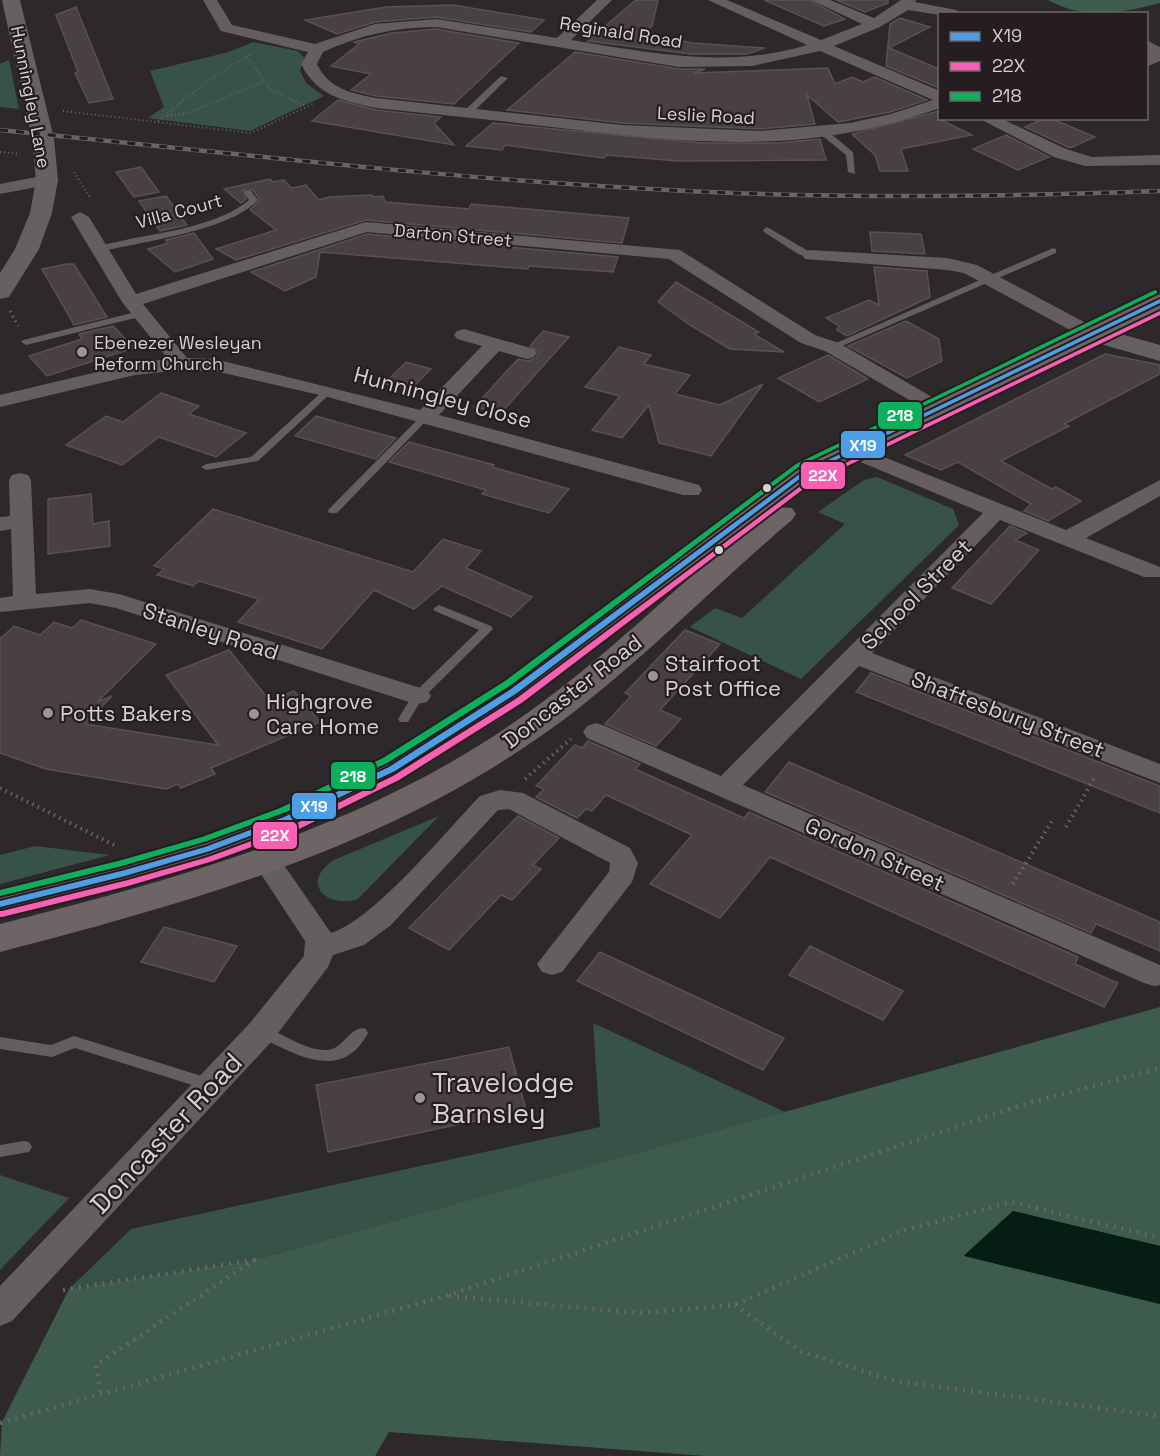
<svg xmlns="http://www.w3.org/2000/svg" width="1160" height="1456" font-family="'Space Grotesk',sans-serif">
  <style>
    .green { fill: #375347 }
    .forest { fill: #3d5c4e }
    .water { fill: #061d14 }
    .building { fill: #484043; stroke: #565253; stroke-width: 1.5 }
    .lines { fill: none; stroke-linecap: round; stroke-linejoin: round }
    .path-far3 { stroke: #6a6567; stroke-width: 2; stroke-dasharray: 1 3; stroke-linecap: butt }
    .path-far2 { stroke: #6a6567; stroke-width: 3; stroke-dasharray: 1.5 4; stroke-linecap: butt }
    .path-far1 { stroke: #6a6567; stroke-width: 4; stroke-dasharray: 1.5 4.5; stroke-linecap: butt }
    .path { stroke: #6a6567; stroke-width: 4.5; stroke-dasharray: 2 6; stroke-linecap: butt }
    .lane { fill: #645e60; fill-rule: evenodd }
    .street { fill: #645e60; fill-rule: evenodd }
    .secondary { fill: #676062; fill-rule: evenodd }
    .highway { fill: #6d6466; fill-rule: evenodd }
    .rail-casing { stroke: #686466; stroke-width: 4.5 }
    .rail { stroke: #251d1f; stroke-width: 3; stroke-dasharray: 8; stroke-linecap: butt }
    .bus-1-casing { stroke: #251d1f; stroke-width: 4 }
    .bus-2-casing { stroke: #251d1f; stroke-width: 4 }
    .bus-3-casing { stroke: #251d1f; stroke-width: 4 }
    .bus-1 { fill: #4d9ee5; fill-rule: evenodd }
    .bus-2 { fill: #f860b3; fill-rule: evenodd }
    .bus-3 { fill: #0daf5c; fill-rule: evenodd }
    .poi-dot { fill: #9b9597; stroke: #251d1f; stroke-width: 2 }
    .bus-dot { fill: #d6d0d2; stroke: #251d1f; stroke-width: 2 }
    .labels { text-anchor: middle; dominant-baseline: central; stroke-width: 4.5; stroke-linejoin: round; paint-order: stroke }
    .far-street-label { font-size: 18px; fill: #d6d0d2; stroke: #251d1f }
    .far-poi-label { font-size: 18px; fill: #d6d0d2; stroke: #251d1f; text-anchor: start }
    .street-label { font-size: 22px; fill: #d6d0d2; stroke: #251d1f }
    .poi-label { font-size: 22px; fill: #d6d0d2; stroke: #251d1f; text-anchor: start }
    .near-poi-label { font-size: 27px; fill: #d6d0d2; stroke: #251d1f; text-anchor: start }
    .near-street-label { font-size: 27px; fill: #d6d0d2; stroke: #251d1f }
    .line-badge { stroke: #251d1f; stroke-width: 2 }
    .badge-label { font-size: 16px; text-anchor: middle; font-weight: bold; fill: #fff }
  </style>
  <rect width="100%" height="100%" fill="#2d282a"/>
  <path class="green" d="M253,42L298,51L304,57L300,71L307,84L324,96L250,131L148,118L164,107L150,71L229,52Z
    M9,60L19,109L0,107V64Z
    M877,477L953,509L959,525L801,679L690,627L715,608L742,618L845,524L818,512L864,480Z
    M439,816L358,899C327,909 299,883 334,860Z
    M35,846L110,855L0,884V855Z
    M593,1023L785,1112L254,1260L69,1289L131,1229L600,1127Z
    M0,1175L69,1198L0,1270Z"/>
  <path class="forest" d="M1048,0H1160V3C1122,13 1084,20 1048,0Z
    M1160,1007V1246L1013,1211L964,1255L1160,1304V1456H705L389,1432L375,1456H0L2,1422L69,1289L254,1260Z"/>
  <path class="water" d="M1013,1211L1160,1246V1304L964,1256Z"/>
  <path class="building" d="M636,0H658L652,26L643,34L693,43L765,48L747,54H690L588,41L595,35L586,28L590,25L604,27Z
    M764,0H809L845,19L824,26Z
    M836,0H888V3L865,12Z
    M453,5L544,20L531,32L436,17L375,22L337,34L305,20L386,7Z
    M76,7L113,99L89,103L75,73L78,72L56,15Z
    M900,18L930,27L889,48L939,69V88L886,66L890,24Z
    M436,29L519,43L454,104L376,96L351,90L371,74L331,66L359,44L354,42L392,33Z
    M575,52L679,69H705L694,73L828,68L835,84L852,77L863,82L875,77L927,100L890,112L838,122L807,95L815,124L760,129L622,123L507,110Z
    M338,100L376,110L441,117L434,123L454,145L312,121Z
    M939,111V119L972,135L901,149L908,171H880L875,155L852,134Z
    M1045,118H1050L1095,137L1070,148L1025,127Z
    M493,123L702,143H778L820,139L826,160L678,161L606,155L604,158L505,145L502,150L466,146Z
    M1006,135L1049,157L1018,170L973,149Z
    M141,167L159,192L134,197L116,172Z
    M270,179L273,182L284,180L291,188L306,185L319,200L329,197L372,195L373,197L383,196L385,202L469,209L471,204L629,218L622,243L366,220L236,260L216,249L276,230L250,210L260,200L253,190H243L246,199L241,203L224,189Z
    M166,196L187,225L160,231L139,201Z
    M870,232L921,234L925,254L872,251Z
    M194,233L213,259L175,272L148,249L168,243L166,240Z
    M367,234L618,257L613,272L529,266L528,269L320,252L316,277L285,291L251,272Z
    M67,264H74L107,317L74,325L42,269Z
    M874,267L927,271L930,297L847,336L837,330L839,326L826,318L869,300L879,305Z
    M676,282L759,332L754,334L784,352L730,349L690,325L658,302Z
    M906,321L939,339L942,361L907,378L848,346Z
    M113,326L134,348L47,376L29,356L82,339L79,334Z
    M543,331L569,337L501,413L474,407L518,359L528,361L536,358L539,352L530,346Z
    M619,347L651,355L644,364L690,375L675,394L720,405L763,384L711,456L659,443L649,405L622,438L592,430L620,396L585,387Z
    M1105,354L1160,365V374L1064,424L1069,426L1001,461L1052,489L1056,487L1081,501L1048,521L1024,511L1031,504L958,462L941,470L905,455Z
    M828,355L868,379L819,402L778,378Z
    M406,362L431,369L411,389L384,384Z
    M161,393L199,406L189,414L246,433L216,457L159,437L122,465L66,445L106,416L123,422Z
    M316,416L365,430L396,438L376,459L295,436Z
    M409,442L494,465L492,467L569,489L549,513L482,494L486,490L389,462Z
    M91,494L93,524L109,521L110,546L48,554V499Z
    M213,509L413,572L443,539L481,551L466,568L532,597L511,617L442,586L414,609L374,590L322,649L238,622L259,599L199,581L193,586L157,575L164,569L154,566Z
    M1010,526L1027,533L1015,540L1039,550L991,604L952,588Z
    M81,620L156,644L97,702L112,696L85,724L218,745L166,675L229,650L270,701L294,691L320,722L211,768L215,774L181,788L178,784L166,789L46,769L0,753V639L14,626L40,635L54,622L72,628Z
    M685,630L720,644L660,710L681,719L656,746L605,724L631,696L625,693Z
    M871,673L1160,786V813L856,692Z
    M588,741L640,764L635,769L744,818L749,812L1078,957L1075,964L1118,983L1104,1007L770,857L720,918L650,884L692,835L606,795L592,811L586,809L577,818L536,797L544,789L536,786L575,745L582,748Z
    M789,762L1160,922V951L1096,924L1091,933L765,792Z
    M518,816L559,838L533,865L541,869L512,900L501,895L449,950L409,928Z
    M164,927L237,946L214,982L141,962Z
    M810,946L903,991L883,1020L789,975Z
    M600,952L707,1002L784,1038L763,1070L577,981Z
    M509,1047L526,1110L328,1152L316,1085Z"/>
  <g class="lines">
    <path class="path-far3" d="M247,57L271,90L304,105
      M63,111L251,133L315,103
      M167,116L188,113L263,82
      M158,121L207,81L251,54
      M0,152L20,154
      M74,172L90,198"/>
    <path class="path-far2" d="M10,311L18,326"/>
    <path class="path-far1" d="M525,779L571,739
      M0,788L114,845
      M1066,827L1096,775
      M1013,884L1052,821"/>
    <path class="path" d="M63,1290L254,1260L96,1365L100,1393
      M449,1296L640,1313L734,1305L905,1230L1011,1202L1160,1238
      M735,1305L800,1351L895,1381L1160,1416
      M0,1423L445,1296L1022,1105L1160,1068"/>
    <path class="lane" d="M501,76L508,78L470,115H464V111Z
      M820,130H826L853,152L855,174L848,172L846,155L820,134Z
      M245,191H251L258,200C230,231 140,242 99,252L95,249C104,243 119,242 130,239C167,232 221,224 249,200L244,193Z
      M767,227L815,255L811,258L798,254L764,232L763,230Z
      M1053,248L1056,249V253L835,349L832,350L827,347Z
      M140,311L145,314L143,316L26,345L21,342L23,340Z
      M328,388L333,391L331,393L258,461L206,470L201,467L206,464L251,457L325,389Z
      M425,414L430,417L428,419L337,513H329L328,511L329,509L422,415Z
      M439,605L491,626L493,629L422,699L408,722H400L398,719L414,693L479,630L435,611L433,609Z
      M262,1026C283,1033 304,1051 328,1050C344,1049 351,1024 366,1029L368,1033C341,1084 294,1053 257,1036L255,1032L257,1028Z
      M74,1036L211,1079L216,1081L218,1085L216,1089L211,1091L75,1048L52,1057L0,1049V1037L51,1045Z
      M24,1141L29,1142L32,1147L29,1152L0,1157V1145Z"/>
    <path class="street" d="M203,0H217L232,25L315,44L375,24L436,19L557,38L597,0H612L571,40C651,53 728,69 807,45L708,0H727L821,40L862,24L811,0H830L874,18L901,0H916L915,2L956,10L963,14L940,15L908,10L880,27L834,46L940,91V108C911,118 882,127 852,132C754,151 651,139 552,127C494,120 435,114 376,108C344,101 317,96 301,64L308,52L221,31ZM436,27L679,67L752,66L820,51L933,100L891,114L850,123L760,131L622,125L376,98C351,93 329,89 317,64L323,52C360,35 395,27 436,27Z
      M1146,40L1160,47V61L1146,67V56L1150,54L1146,51Z
      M978,118H1000L1066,149L1092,157L1160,155V165L1085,166L1054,157Z
      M47,175L53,176L56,180L53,184L0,194V184Z
      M80,212L89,217L136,294L366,222L680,250L815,335L839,343L944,404L947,408L944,412H930L825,351L801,343L669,259L367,232L143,304L187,358L215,359L420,410L482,346L457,339L454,335L457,331L464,329L534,349L537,353L534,357L527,359L499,351L439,415L699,485L702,490L699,495H683L324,396L215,371L181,370L135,375L0,407V395L135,363L168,359L122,302L71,217Z
      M811,250L947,258L977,265L1099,330L1102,334L1092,340L1085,338L964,273L947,270L805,259L802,255L805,251Z
      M854,445L1066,530L1160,480V496L1086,538L1160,567V577H1144L1000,520L872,653L1160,764V783L859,666L743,785L1160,965V985L1154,986L1144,983L587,738L583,732L587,726L596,723L605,726L721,776L983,513L846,456L843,451L846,446Z
      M20,473L28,475L31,480L36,594L90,589L119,594L427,690L431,696L427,702L418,704L409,702L116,608L90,603L0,612V598L13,596L11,529L0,531V517L10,516L9,480L12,475Z
      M500,790L523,793L630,848L638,863L632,882L562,972L552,975L542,972L537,964L609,872L610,863L509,809L498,810L391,925L364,945L333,955L328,967L272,1041L12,1321L0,1326V1286L250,1023L304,956L305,941L253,862L257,855L267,852L277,855L331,933C375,919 445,832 480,796Z"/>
    <path class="secondary" d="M2,0H20L54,139L58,180L52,213L39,249L9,297L0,299V273L15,249L30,213L36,180L32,139Z
      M1092,326L1160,345V361L1083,339L1079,334L1083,329Z"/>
    <path class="highway" d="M1160,294V310L813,480L776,507L792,508L796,514L792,520C710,589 635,669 548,731C385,848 192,902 0,952V924C184,877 370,826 526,714C604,659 671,591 744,531C614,631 487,742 337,811C230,861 115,890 0,918V890L194,840L275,811L380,761L502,684L793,468Z"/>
    <g class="rail-casing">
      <path id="rail" d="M0,130C223,152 446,179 669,190C833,199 996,197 1160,191"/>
    </g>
    <use href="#rail" class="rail"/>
    <g class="bus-1-casing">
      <path id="bus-1" d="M1160,299V303L805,475L517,693L395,771L290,821L210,851L125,876L0,907V901L125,870L205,847L284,817L389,767L511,689L801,473Z"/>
    </g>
    <g class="bus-2-casing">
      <path id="bus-2" d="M1160,311V315L810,484L523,702L399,780L295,831L213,861L128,886L2,917H0V911H2L128,880L208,857L289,827L393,776L517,698L806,482Z"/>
    </g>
    <g class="bus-3-casing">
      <path id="bus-3" d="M1155,290L1157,291V293L800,466L511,685L389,762L286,812L207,841L122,866L0,896V890L122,860L202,837L280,808L383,758L505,681L796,464Z"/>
    </g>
    <use href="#bus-1" class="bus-1"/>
    <use href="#bus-2" class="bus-2"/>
    <use href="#bus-3" class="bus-3"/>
  </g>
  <g class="poi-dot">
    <circle cx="82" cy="352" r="6"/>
    <circle cx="653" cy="676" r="6"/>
    <circle cx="48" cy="713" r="6"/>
    <circle cx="254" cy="714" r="6"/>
    <circle cx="420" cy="1098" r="6"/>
  </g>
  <g class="bus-dot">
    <circle cx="767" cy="488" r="5"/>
    <circle cx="719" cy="550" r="5"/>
  </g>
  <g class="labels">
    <g class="far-street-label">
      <text transform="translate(621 32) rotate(9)">Reginald Road</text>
      <text transform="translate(31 97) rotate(79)">Hunningley Lane</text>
      <text transform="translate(706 115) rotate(3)">Leslie Road</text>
      <text transform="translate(179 211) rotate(-15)">Villa Court</text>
      <text transform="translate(453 235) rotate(5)">Darton Street</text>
    </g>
    <g class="far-poi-label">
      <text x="94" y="342">Ebenezer Wesleyan<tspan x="94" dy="21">Reform Church</tspan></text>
    </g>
    <g class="street-label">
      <text transform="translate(443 397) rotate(15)">Hunningley Close</text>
      <text transform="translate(916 594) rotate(-45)">School Street</text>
      <text transform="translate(211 631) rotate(18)">Stanley Road</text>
      <text transform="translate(572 691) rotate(-38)">Doncaster Road</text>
      <text transform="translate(1008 714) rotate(21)">Shaftesbury Street</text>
      <text transform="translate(875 854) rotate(24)">Gordon Street</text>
    </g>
    <g class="poi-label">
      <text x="665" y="663">Stairfoot<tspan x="665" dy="25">Post Office</tspan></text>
      <text x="266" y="701">Highgrove<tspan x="266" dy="25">Care Home</tspan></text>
      <text x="60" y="713">Potts Bakers</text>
    </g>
    <g class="near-poi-label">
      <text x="432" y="1082">Travelodge<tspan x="432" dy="31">Barnsley</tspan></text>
    </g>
    <g class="near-street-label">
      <text transform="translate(166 1133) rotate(-47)">Doncaster Road</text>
    </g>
  </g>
  <g class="line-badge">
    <rect x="877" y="401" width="46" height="29" rx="6" fill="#0daf5c"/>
    <rect x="840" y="430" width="46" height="29" rx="6" fill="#4d9ee5"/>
    <rect x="800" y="461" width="46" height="29" rx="6" fill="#f860b3"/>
    <rect x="330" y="761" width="46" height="29" rx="6" fill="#0daf5c"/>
    <rect x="291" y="792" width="46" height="28" rx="6" fill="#4d9ee5"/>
    <rect x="252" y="821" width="46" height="29" rx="6" fill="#f860b3"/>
  </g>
  <g class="badge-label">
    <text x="900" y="421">218</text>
    <text x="863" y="451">X19</text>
    <text x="823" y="481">22X</text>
    <text x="353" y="782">218</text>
    <text x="314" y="812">X19</text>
    <text x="275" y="841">22X</text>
  </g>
  <rect x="938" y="12" width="210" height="108" fill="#251d1f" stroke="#6c6567" stroke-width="1.5"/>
  <rect x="950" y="32" width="30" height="9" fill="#4d9ee5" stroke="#6c6567" stroke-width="1.5"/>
  <text x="992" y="42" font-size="18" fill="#d6d0d2">X19</text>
  <rect x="950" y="62" width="30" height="9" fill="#f860b3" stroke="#6c6567" stroke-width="1.5"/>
  <text x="992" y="72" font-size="18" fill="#d6d0d2">22X</text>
  <rect x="950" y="92" width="30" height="9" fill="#0daf5c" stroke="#6c6567" stroke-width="1.5"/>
  <text x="992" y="102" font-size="18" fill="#d6d0d2">218</text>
</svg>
